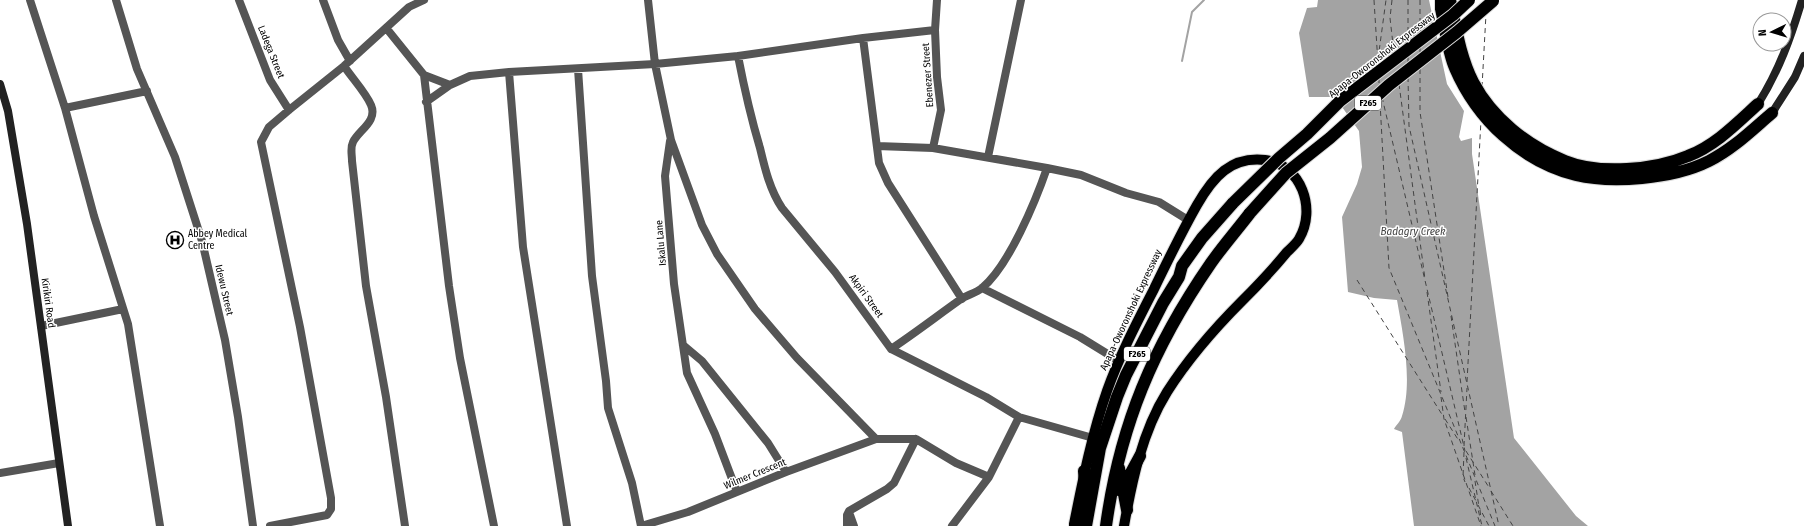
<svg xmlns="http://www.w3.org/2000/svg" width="1804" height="526" font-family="'Fira Sans Condensed',sans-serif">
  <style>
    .water { fill: #a3a3a3 }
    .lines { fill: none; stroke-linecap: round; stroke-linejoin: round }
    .stream { stroke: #a3a3a3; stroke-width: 2 }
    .ferry { stroke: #444; stroke-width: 1; stroke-dasharray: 5 4; stroke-linecap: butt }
    .primary-casing { stroke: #dbdbdb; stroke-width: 12 }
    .highway-casing { stroke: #dbdbdb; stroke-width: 14 }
    .street { stroke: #555; stroke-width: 8 }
    .secondary { stroke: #222; stroke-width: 8 }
    .primary { stroke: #000; stroke-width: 10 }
    .highway { stroke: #000; stroke-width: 12 }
    .highway-bridge-casing { stroke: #dbdbdb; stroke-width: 14; stroke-linecap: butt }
    .highway-bridge { stroke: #000; stroke-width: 12 }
    .labels { text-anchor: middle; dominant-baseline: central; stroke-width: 3; stroke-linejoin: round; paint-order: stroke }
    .shield { fill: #fff; stroke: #4c4c4c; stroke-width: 1 }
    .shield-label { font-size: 9px; font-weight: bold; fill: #000 }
    .street-label { font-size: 10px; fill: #000; stroke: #fff }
    .poi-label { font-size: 10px; fill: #000; stroke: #fff; text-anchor: start }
    .water-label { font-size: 11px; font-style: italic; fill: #444; stroke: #fff }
  </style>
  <rect width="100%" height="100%" fill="#fff"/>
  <path class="water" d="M1318,0H1429L1447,84L1464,111L1459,137L1461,141L1472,138V154L1514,438L1576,516L1588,526H1414L1402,432L1394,429C1396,425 1401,421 1402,416C1413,382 1403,334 1397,300L1374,298L1348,292L1342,217L1357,184L1362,167L1359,131L1335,97H1309L1299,33L1307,8L1317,7Z"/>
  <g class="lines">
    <path class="stream" d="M1182,61L1192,12L1204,0"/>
    <path class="ferry" d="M1374,0L1378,64
      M1392,0L1390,18L1394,53
      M1408,0V41
      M1420,0V33
      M1420,47V53
      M1408,57V63
      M1378,59L1386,0
      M1420,69V112L1448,297
      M1408,77L1409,126L1499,526
      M1379,78V86
      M1399,84L1425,279
      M1482,87L1486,14
      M1382,97L1465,451
      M1380,102L1389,268L1495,526
      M1357,280L1443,416
      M1427,292L1441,392
      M1451,316L1465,412
      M1467,382L1481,120
      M1441,397L1444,419L1481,526
      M1466,417L1475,475
      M1445,419L1459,441
      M1464,446L1467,388
      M1466,451L1490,489
      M1464,452L1463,477L1465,482
      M1466,458L1482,526
      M1475,481L1479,507
      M1469,488L1476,501
      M1491,491L1513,526
      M1478,505L1489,526
      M1480,510L1481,519"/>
    <g class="primary-casing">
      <path id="primary" d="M1074,524C1083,479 1092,434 1107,391C1119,357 1136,324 1153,291C1167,262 1181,233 1197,205C1213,177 1231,156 1265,160C1301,164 1317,209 1299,239C1296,244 1291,248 1287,252C1273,269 1258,285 1242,301C1214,329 1188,359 1167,392C1142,432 1132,481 1124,526"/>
    </g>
    <g class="highway-casing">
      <path id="highway" d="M1441,0V9C1445,26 1448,53 1455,68C1477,119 1521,161 1576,175C1597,180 1620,180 1642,178C1664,176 1689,171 1709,161C1733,149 1752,130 1772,113
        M1450,0C1456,28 1460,56 1473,82C1492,118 1527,146 1565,161C1599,175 1655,170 1688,156C1715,146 1737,123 1758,104
        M1119,468L1127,510
        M1084,471L1086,500
        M1121,491L1140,456
        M1075,526L1086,508
        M1086,526L1100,448L1117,397L1126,375L1163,303L1179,277L1182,266L1202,238L1233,203
        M1106,526C1120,425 1153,347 1211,263C1223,246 1237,230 1250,213"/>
    </g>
    <path class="street" d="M30,0L65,108L94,216L128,324L160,526
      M116,0L137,69L175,157L202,241L225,340L238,417L253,526
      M239,0L270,80L289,110
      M323,0L338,40L350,61
      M648,0L655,64L671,140L702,225L717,254L755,309L797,358L876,439H916L956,463L989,477
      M387,29L424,75L449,286L460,358L494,526
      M863,38L879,163L888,183L962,299
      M738,56C744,87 751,118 760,148C765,169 770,190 782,208L835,272L891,349L986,397L1019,417L1093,438
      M344,66C352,78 366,93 371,105C378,121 359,130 353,142C350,148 352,154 352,161L366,286L386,397L405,526
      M578,69L592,276L606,381L608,408L632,483L641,526
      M509,72L523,247L567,526
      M424,75L450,85L470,76L509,72L655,64L738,56L863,38L935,30
      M426,102L450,85
      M65,108L147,91
      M670,141L665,176L674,284L687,373L715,434L737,492
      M877,146L933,148L1047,168L1081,175L1126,193L1159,202L1188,220
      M933,148L941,110L937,77L935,30L937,0
      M988,157L1021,0
      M982,288L1080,337L1119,361
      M41,326L123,309
      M683,345L702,361L768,443L786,472
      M891,349C915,333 937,316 961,299C967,295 976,293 982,288C1009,266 1036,200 1047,168
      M0,473L59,463
      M849,512L854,526
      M270,526L327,515L331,509V498L300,327L261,142L269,127L289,110L344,66L409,7L424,0
      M641,526L688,512L786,472L876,439
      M847,526V515L849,511L887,489L894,483L916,439
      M952,526L989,477L1019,417"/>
    <path class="secondary" d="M0,84L8,111L27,224L68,526
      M1758,104C1779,71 1791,37 1802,0
      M1772,113L1795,77L1804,56"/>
    <use href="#primary" class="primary"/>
    <use href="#highway" class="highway"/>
    <g class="highway-bridge-casing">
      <path id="highway-bridge" d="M1233,203L1279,158L1307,134L1340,101L1453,15L1469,0
        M1250,213L1286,173L1330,138L1389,85L1457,32L1493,1"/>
    </g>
    <use href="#highway-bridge" class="highway-bridge"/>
  </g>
  <defs>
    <g id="hospital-ring" transform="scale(0.9)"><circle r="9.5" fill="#fff" stroke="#000" stroke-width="1.5"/><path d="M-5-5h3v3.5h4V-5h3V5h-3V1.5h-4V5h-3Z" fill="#000"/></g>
  </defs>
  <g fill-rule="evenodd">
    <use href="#hospital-ring" x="175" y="240"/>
  </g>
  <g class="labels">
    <g class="shield">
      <rect x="1355" y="96" width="26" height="14" rx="3"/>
      <rect x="1124" y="347" width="26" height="14" rx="3"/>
    </g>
    <g class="shield-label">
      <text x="1368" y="103">F265</text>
      <text x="1137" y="354">F265</text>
    </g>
    <g class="street-label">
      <text transform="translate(271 52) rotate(68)">Ladega Street</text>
      <text transform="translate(1382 55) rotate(-38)">Apapa-Oworonshoki Expressway</text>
      <text transform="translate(928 75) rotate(-94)">Ebenezer Street</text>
      <text transform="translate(661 243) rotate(-95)">Iskalu Lane</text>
      <text transform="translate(224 290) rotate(77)">Idewu Street</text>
      <text transform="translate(866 296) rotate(54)">Akpiri Street</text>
      <text transform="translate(48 303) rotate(82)">Kirikiri Road</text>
      <text transform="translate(1131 310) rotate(-65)">Apapa-Oworonshoki Expressway</text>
      <text transform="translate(755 474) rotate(-22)">Wilmer Crescent</text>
    </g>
    <g class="poi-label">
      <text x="188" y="234">Abbey Medical<tspan x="188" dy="12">Centre</tspan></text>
    </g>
    <g class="water-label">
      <text x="1413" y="231">Badagry Creek</text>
    </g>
  </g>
  <g transform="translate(1772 32) rotate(265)"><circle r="19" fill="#ffffff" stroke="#999999"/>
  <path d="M0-3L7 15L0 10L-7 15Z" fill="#000000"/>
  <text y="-6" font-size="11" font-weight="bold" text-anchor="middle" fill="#000000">N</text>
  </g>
</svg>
